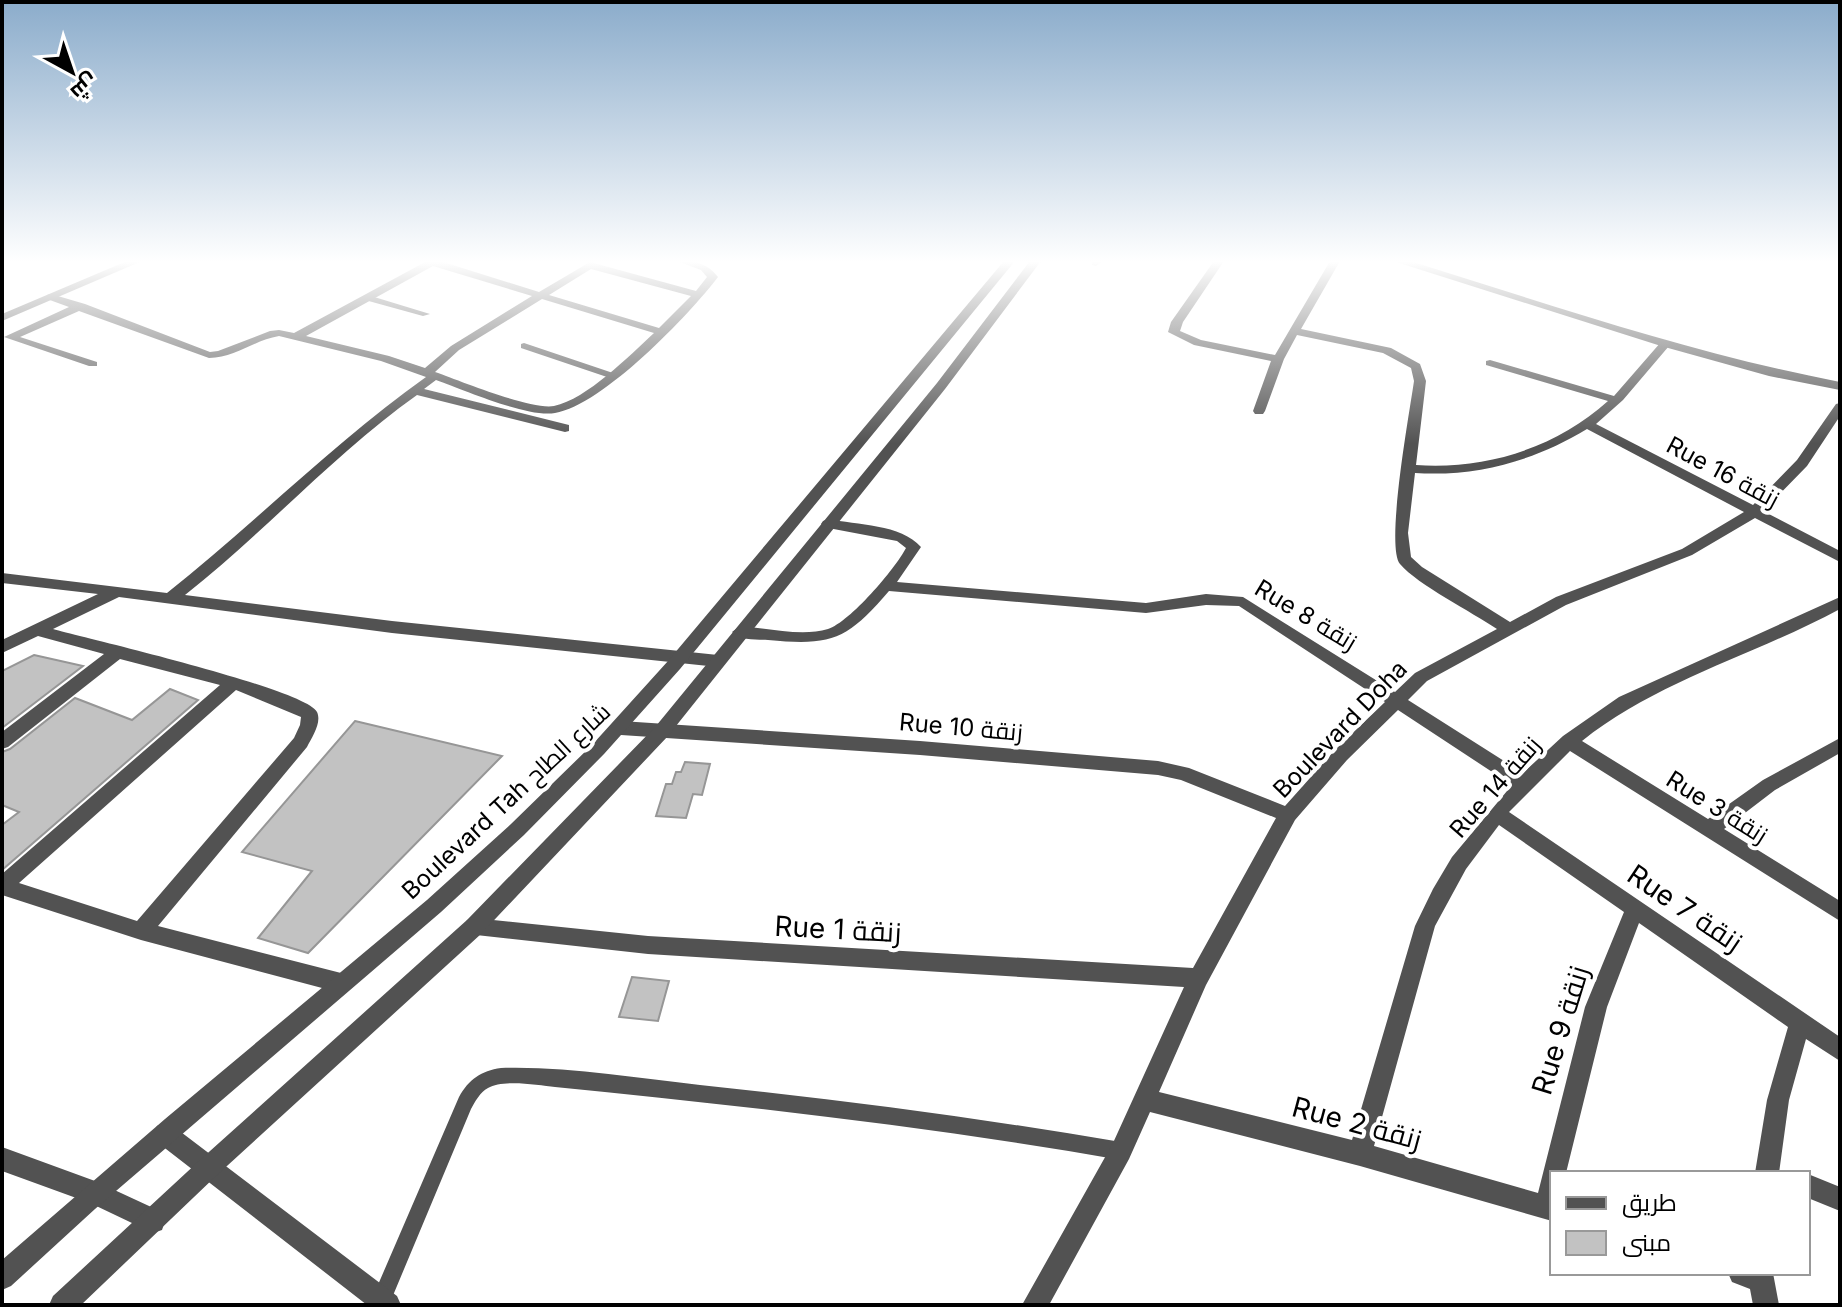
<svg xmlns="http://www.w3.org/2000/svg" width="1842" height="1307" font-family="Inter,Cairo,sans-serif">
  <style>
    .building { fill: #c2c2c2; stroke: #969696; stroke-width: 2 }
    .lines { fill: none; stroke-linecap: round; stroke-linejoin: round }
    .service { fill: #525252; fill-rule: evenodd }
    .minor { fill: #525252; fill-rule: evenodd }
    .tertiary { fill: #525252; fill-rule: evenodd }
    .labels { text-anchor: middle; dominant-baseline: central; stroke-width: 8; stroke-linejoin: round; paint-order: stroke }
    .street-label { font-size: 24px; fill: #000; stroke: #fff }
    .near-street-label { font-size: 28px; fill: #000; stroke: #fff }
  </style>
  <rect width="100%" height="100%" fill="#fff"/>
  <path class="building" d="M34,655L83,666L2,728V671Z
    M170,689L198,700L2,870V825L19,812L2,805V752L10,749L75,698L132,720Z
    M355,721L502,756L308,953L258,938L312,871L242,852Z
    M685,762L710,764L702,795L693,794L686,818L656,816L666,784H672L676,772H681Z
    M632,977L669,981L658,1021L619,1017Z"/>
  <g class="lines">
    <path class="service" d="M365,296H371L430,314L423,316L365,300Z
      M524,343L613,373L614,375L610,378L607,377L521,348V344Z
      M501,1068C566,1066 636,1078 700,1085C841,1100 981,1118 1121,1142L1127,1145L1130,1151L1127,1157L1121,1160C933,1127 744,1106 555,1087C538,1085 503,1079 488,1088C480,1092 475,1102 471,1109L389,1305H373L371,1301L459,1097C469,1079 481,1071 501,1068Z"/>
    <path class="minor" d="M427,261H440L539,292L590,262L696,291L707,277L701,270L677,261C695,261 707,263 718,277C689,315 603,405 555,413C528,418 464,390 436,380L424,389L569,425V431L565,432L417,395C334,454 265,532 185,595L392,621L718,655L724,657L726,661L724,665L718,667L392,633L119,597L53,629C89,639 305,689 317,712C322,723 312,737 307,747L158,926L341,973L348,976L351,983L348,990L341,993L141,940L2,895V874L220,685L120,659L8,747L2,749V732L104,654L38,636L2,653V640L98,594L2,583V573L167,593C255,523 336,441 426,377L381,361L279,336C254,340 235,358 209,358L79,311L20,337L97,362V366H89L4,337L69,307L47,299V295L51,294L85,304L210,352L218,351L270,331L279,330L294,333ZM433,266L532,296L451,346L425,368L389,356L306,336ZM591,269L691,296L659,328L549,295ZM542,299L654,333C629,356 587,399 554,406C530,410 461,381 435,372L459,350ZM236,690L301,717L300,725L294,738L137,921L19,883Z
      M1092,261H1103L1096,266L1092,265Z
      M1214,261H1224L1183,322L1180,331L1201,340L1275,355L1330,261H1340L1301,329L1391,348L1420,364L1426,381L1416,465C1485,470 1556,448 1608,401L1486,365V361L1490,360L1614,396L1661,342H1669V346L1623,400L1596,424L1753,505L1797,460L1836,404L1840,403V416L1807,466L1763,511L1840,551V562L1755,518L1692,555L1566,605L1427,681L1408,700L1523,773L1563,736L1619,697L1840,597V609C1755,655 1659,680 1582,741L1708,819L1763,780L1840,738V753L1775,790L1724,829L1840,901V921L1570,751L1509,812L1840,1037V1061L1806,1039L1789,1100L1779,1173H1755L1767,1100L1788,1027L1639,923L1607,1007L1566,1173H1552V1221L1360,1166L1150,1112L1129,1159L1049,1305H1022L1113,1143L1184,987L648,954L467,934L464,927L467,920L474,918L648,936L1193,968L1276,818L1181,780L1158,775L920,755L621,735L615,733L612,728L615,723L621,721L920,741L1158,761L1189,768L1285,806L1335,750L1385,702L1239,606L1206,605L1146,613L889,591C847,640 832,646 768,640C756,639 740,641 732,632L740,626C767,628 802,637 828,629C850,622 895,569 906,548L897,541L823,527L821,524L823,521L828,519C857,525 901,524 921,547L897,582L1146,603L1206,594L1243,597L1395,692L1415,673L1497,629C1472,612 1418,585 1400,564C1385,546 1410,410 1414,381L1411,368L1383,353L1297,335L1284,359L1265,411L1263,414H1255L1253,411L1271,361L1194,345L1168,332L1171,322ZM1587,429L1744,512L1682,549L1556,597L1510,622L1422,567L1411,557L1408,533L1415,473C1477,477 1534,461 1587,429ZM1398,710L1512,785L1452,857L1433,889L1415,926L1352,1140L1159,1092L1206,985L1295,820L1347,760ZM1499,825L1624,912L1585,1007L1538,1193L1374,1146L1435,926L1466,869Z
      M165,1122L173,1126L397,1296L401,1305H367L157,1142L153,1134L157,1126Z
      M2,1147L95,1181L162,1212L165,1221L162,1230L153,1233L90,1203L2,1171Z
      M1808,1174L1840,1187V1211L1808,1198Z
      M1728,1273H1773L1779,1305H1753L1750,1289L1732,1282Z"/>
    <path class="tertiary" d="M127,261H142L2,321V314Z
      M1004,261H1015L680,669L604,754L524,835L441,912L95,1209L11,1286L2,1290V1260L165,1119L427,900L511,824L592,745L668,661Z
      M1030,261H1041L945,389L668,736L481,934L216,1176L81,1305H49L53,1296L200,1160L467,920L656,726L937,383Z
      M1393,261H1410C1552,305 1694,354 1840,382V390L1769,376L1661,346Z"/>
  </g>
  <linearGradient id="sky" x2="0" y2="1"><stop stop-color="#8baccb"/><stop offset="0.59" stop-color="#fff"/><stop offset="1" stop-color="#fff" stop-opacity="0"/></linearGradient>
  <rect width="1842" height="444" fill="url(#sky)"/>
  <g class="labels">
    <g class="street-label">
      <text transform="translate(1723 472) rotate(28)">Rue 16 زنقة</text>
      <text transform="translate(1306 615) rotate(31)">Rue 8 زنقة</text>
      <text transform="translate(961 727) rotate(5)">Rue 10 زنقة</text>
      <text transform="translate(1340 729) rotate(-46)">Boulevard Doha</text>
      <text transform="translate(1495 787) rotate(-49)">Rue 14 زنقة</text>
      <text transform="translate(506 801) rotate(-43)">Boulevard Tah شارع الطاح</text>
      <text transform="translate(1717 807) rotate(32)">Rue 3 زنقة</text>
    </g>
    <g class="near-street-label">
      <text transform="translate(1685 908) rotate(34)">Rue 7 زنقة</text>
      <text transform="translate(838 929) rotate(3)">Rue 1 زنقة</text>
      <text transform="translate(1560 1030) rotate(-73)">Rue 9 زنقة</text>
      <text transform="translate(1357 1123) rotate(15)">Rue 2 زنقة</text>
    </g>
  </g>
  <rect width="1842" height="1307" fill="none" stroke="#000000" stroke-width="8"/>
  <rect x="1550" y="1171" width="260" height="104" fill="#ffffff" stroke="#999999" stroke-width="2"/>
  <rect x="1566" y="1197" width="40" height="12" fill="#525252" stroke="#999999" stroke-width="2"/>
  <text x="1622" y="1211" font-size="24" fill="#000000">طريق</text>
  <rect x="1566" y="1231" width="40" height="24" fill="#c2c2c2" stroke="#999999" stroke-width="2"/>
  <text x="1622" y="1251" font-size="24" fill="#000000">مبنى</text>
  <g transform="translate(72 72) rotate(140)" stroke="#ffffff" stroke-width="6" paint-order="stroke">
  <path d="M0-6L14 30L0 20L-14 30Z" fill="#000000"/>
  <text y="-12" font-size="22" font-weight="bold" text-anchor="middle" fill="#000000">ش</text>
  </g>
</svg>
